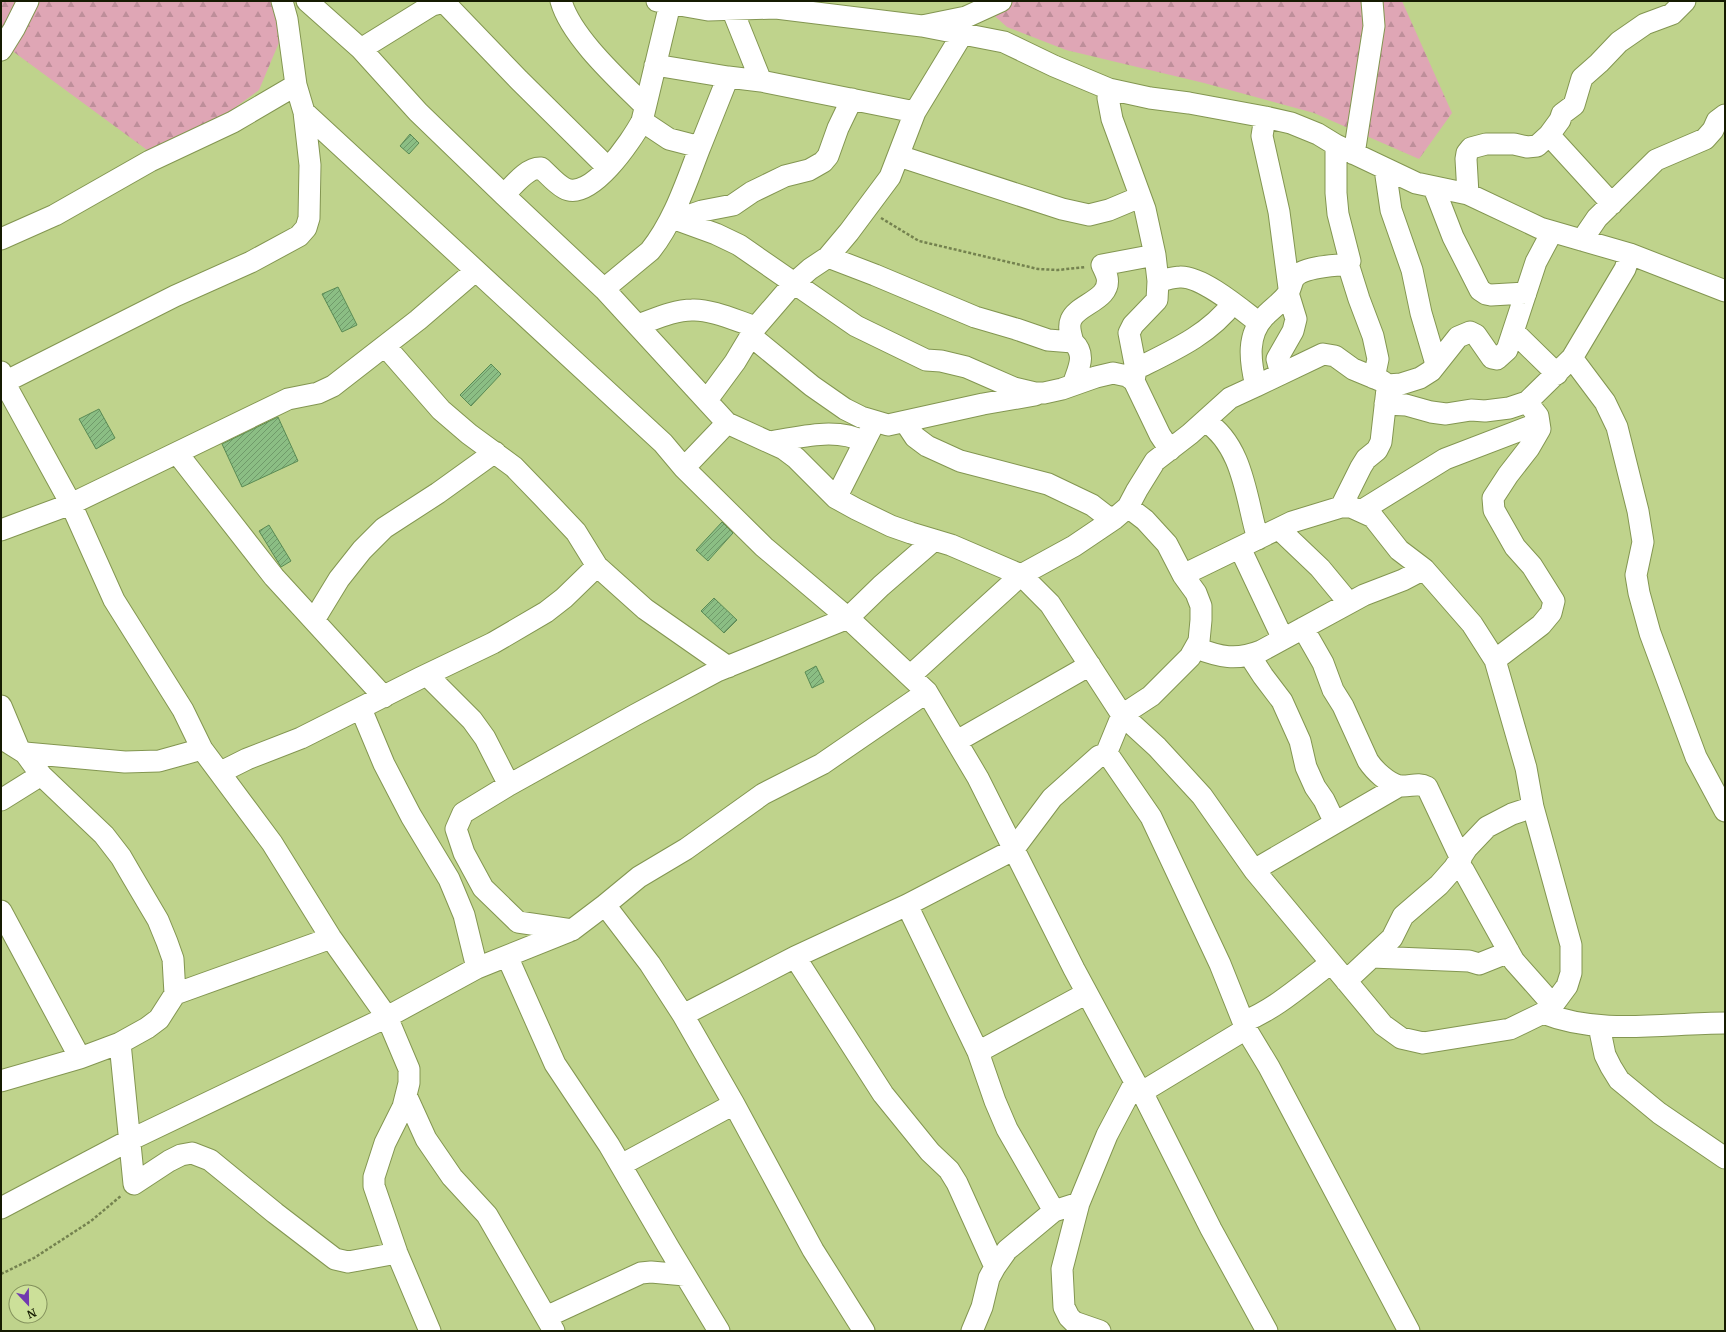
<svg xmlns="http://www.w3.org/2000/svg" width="1726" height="1332" font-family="Merriweather,serif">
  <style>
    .forest { fill: url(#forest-firs) }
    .building { fill: url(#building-hatch); stroke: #5a8b54 }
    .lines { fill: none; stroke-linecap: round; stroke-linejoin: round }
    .minor-casing { stroke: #839651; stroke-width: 23 }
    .path { stroke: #74824f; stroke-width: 2.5; stroke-dasharray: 3 2; stroke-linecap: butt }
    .minor { stroke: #fff; stroke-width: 21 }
  </style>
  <defs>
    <pattern id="forest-firs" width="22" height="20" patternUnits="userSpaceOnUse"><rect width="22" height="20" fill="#dfa6b5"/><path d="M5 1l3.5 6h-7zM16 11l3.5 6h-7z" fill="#be8e9a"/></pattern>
    <pattern id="building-hatch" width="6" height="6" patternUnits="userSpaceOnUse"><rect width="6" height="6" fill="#8bbe84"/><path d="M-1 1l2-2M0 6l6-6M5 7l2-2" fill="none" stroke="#709a6a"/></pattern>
  </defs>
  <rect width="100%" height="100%" fill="#bfd38c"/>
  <path class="forest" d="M1,1H281L286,26L259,90L162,161L7,47H1Z
    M978,1H1402L1452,113L1419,159L1314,113L1204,83L1066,50L1007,27Z"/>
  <path class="building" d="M410,134L419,143L409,154L400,146Z
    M338,287L357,325L342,332L322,294Z
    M491,364L501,374L471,406L460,395Z
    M99,409L115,438L96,449L79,419Z
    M278,417L298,461L242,487L222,444Z
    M722,522L733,533L708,561L696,550Z
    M269,525L291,561L281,567L259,531Z
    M714,598L737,620L724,633L701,611Z
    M816,666L824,682L812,688L805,672Z"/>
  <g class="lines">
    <g class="minor-casing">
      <path id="minor" d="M282,1L287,19L296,85L304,112L663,443L684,468L764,547L848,618L927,692L978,778L1074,969L1135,1082L1142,1092L1211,1229L1267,1331
        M307,1L361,49L418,112L504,195L604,289L727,423L784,449L796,458L836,498L856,509L891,526L911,533L951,545L1021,575L1050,604L1122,715L1157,747L1202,796L1254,870L1383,1025L1401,1038L1423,1043L1510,1029L1543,1013L1553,1005L1567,986L1571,973V945L1533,807L1526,768L1495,660L1472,624L1424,569L1399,550L1373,517L1351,507H1341L1292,522L1183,575
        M561,1C571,37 619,80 645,106
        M657,1L708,10L776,8L922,26L966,17L1001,1
        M922,26L1004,42L1054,66L1109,89L1150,98L1189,103L1265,117L1291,123L1318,134L1336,145L1416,183L1468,194L1540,228L1630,254L1725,291
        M361,49L432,5L444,2L519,80L608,168
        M1,50L14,29L28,1
        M655,65L728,77
        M761,81L915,112
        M1109,89L1108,98L1112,119L1145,209L1155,255L1158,281L1157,300L1133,325L1129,333L1136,369L1134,381L1160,435L1170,450
        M1265,117L1262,136L1279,212L1289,288
        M642,121L669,139L700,147L728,77L761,81L732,9
        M1549,135L1612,204
        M1354,154L1374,26L1372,1
        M899,156L1062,209L1089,215L1109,210L1140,197
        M1385,169L1391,210L1412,270L1421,313L1436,364
        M1434,188L1453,237L1480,290L1486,294L1491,295L1526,293
        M1468,194L1466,159L1467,153L1471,148L1486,144H1514L1527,147L1537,146L1549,135L1560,120L1562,114L1574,105L1582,78L1599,63L1619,42L1645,24L1672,14L1685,1
        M504,195C513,186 527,167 541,168C548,174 555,183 564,188C590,203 632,140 642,121L670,4
        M672,218L716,234L739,245L856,326L926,360L941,361L966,367L1014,388L1035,393H1044L1062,389L1096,377L1113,373L1127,376L1134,381
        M676,220L702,211L733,205L752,192L785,176L809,170L823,162L828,156L838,128L852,99
        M1,239L55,215L150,161L233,122L296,85
        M1582,240L1597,218L1656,160L1705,139L1713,130L1717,121L1725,115
        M828,257L875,275L975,317L1016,329L1048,340L1073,342C1087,355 1078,369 1073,385
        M1348,264L1359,299L1373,336L1378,359L1374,378
        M1158,281C1165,280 1173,277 1180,277C1202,276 1241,309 1258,322
        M604,289L650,251C674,221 686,183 700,147
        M638,325C655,319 674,310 692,310C711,309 737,321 756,327
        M1514,332L1557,374
        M751,336L812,386L845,409L861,417L888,425L983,404L1035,395
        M1073,342C1071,335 1068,327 1071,320C1077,304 1112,300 1107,277C1106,273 1104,269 1102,265L1155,255
        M386,347L441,410L469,434L514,467L543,497L576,532L597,566L645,609L728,667
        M1572,358L1605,402L1617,427L1638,511L1643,542L1636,575L1639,593L1650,633L1696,757L1725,811
        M1136,369C1172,351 1209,335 1233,303
        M1,372L4,382L71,504L114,600L183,710L202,749L272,843L331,938L387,1017L409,1069V1083L403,1107L385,1143L374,1177V1186L397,1253L430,1331
        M1281,374L1277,359L1293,331L1296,319L1288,293
        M1,384L175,296L251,262L299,236L306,228L309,218L310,165L304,112
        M1256,386L1323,354L1335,356L1353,369L1382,381L1388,385L1401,384L1420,378L1431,371L1458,337L1470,332L1476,335L1492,358L1497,359L1507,350L1536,262L1552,232
        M707,400L735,362L756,327L793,284L810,269L828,257L849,232L890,177L915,112L963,33
        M1385,404L1406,405L1431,412L1446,414L1471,410L1485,411L1509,408L1527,402L1572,358L1625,269L1630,254
        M1205,421C1244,446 1246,500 1258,539
        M905,422L915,437L927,446L960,461L1048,484L1092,505L1105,515L1114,519
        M771,442C799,437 838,427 864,442
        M177,453L274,577L384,697
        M684,468L727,423
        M836,498L871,429
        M1341,507L1361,467L1366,459L1377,450L1381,442L1387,389
        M1361,511L1445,459L1539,423
        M1279,529L1320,568L1349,603
        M1,530L71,504L288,399L318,393L333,386L418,320L475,271
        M1240,548L1283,639
        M314,620L339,579L362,550L384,528L438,493L495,452
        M1303,628L1323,663L1333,690L1343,706L1368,761C1374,770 1388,784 1400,786C1410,787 1418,782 1427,787L1461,859
        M1196,648C1220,657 1236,661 1261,651L1364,595L1403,580L1424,569
        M1250,656L1263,676L1282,701L1300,741L1306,767L1315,787L1324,800L1335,823
        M1495,660L1541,625L1551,613L1554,601L1532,566L1515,547L1494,510L1493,498L1508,475L1529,448L1540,429L1538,416L1527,402
        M427,675L472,720L485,738L509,785L463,813L456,829L464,853L483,888L518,922L572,930
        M910,676L1021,575L1074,546L1114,519L1128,507L1137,490L1155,461L1190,434L1230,398L1256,386C1250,361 1246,334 1266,315C1272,309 1285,299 1288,293C1293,285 1290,279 1300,273C1313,266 1333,266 1348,264L1350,261L1338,214L1336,193V145
        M1,706L19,749
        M361,709L384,764L411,816L449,879L464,915L477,968
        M1,738L25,753L41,775L104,835L121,857L132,876L158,920L167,942L173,959L175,994L159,1019L147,1028L120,1043L134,1184L169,1161L181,1155L192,1153L210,1160L275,1213L335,1259L348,1262L397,1253
        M957,741L1090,665
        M25,753L125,762L159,761L202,749
        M1106,754L1109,756L1151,817L1220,964L1246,1029L1269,1067L1409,1331
        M221,772L247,759L301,738L420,678L493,643L546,612L564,598L597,566
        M509,785L635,715L717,671L848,618L881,586L934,540
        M1,800L41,775
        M1458,863L1464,871L1514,961L1553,1005
        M1254,870L1399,786
        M605,905L639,877L686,849L763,794L822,764L927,692
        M907,905L978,1052L1087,993
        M1,911L80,1058L120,1043
        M507,956L555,1064L609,1145L669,1248L719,1331
        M795,957L883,1094L930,1152L949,1170L957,1183L995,1267
        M1372,957L1469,961L1479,964L1509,952
        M1346,981L1392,938L1403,916L1439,885L1454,868L1467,848L1487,827L1512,814L1533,807
        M175,994L331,938
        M1543,1013C1600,1036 1665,1023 1725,1023
        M683,1015L795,957L907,905L1013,850L1052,798L1099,756L1106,754L1122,715L1151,696L1190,657L1199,641L1201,620V606L1196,593L1183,575L1167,544L1145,520L1128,507
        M1243,1022C1276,1009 1304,983 1331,963
        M1599,1026L1605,1055L1611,1067L1619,1080L1659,1113L1725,1158
        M978,1052L995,1101L1007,1129L1054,1211
        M1,1081L80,1058
        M1142,1092L1246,1029
        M406,1095L426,1139L452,1177L487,1215L554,1331
        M621,1165L734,1104
        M1,1208L130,1140L387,1017L477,968L572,930L605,905L650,964L683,1015L734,1104L813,1250L864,1331
        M546,1317L641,1273L651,1272L685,1275
        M972,1331L982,1307L989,1278L995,1267L1007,1250L1054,1211L1079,1203
        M1100,1331L1074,1322L1069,1317L1064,1307L1062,1269L1079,1203L1107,1135L1135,1082"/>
    </g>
    <path class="path" d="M881,218L919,241L1038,269L1058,270L1086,267
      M1,1274L34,1258L91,1221L122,1195"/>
    <use href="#minor" class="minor"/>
  </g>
  <rect width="1726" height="1332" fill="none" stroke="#151b01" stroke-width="4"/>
  <g transform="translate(28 1304) rotate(158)"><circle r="19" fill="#cce099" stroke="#83915c"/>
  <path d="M0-3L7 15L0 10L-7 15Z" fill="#7139af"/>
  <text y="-6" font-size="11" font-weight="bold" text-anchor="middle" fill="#151b01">N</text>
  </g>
</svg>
